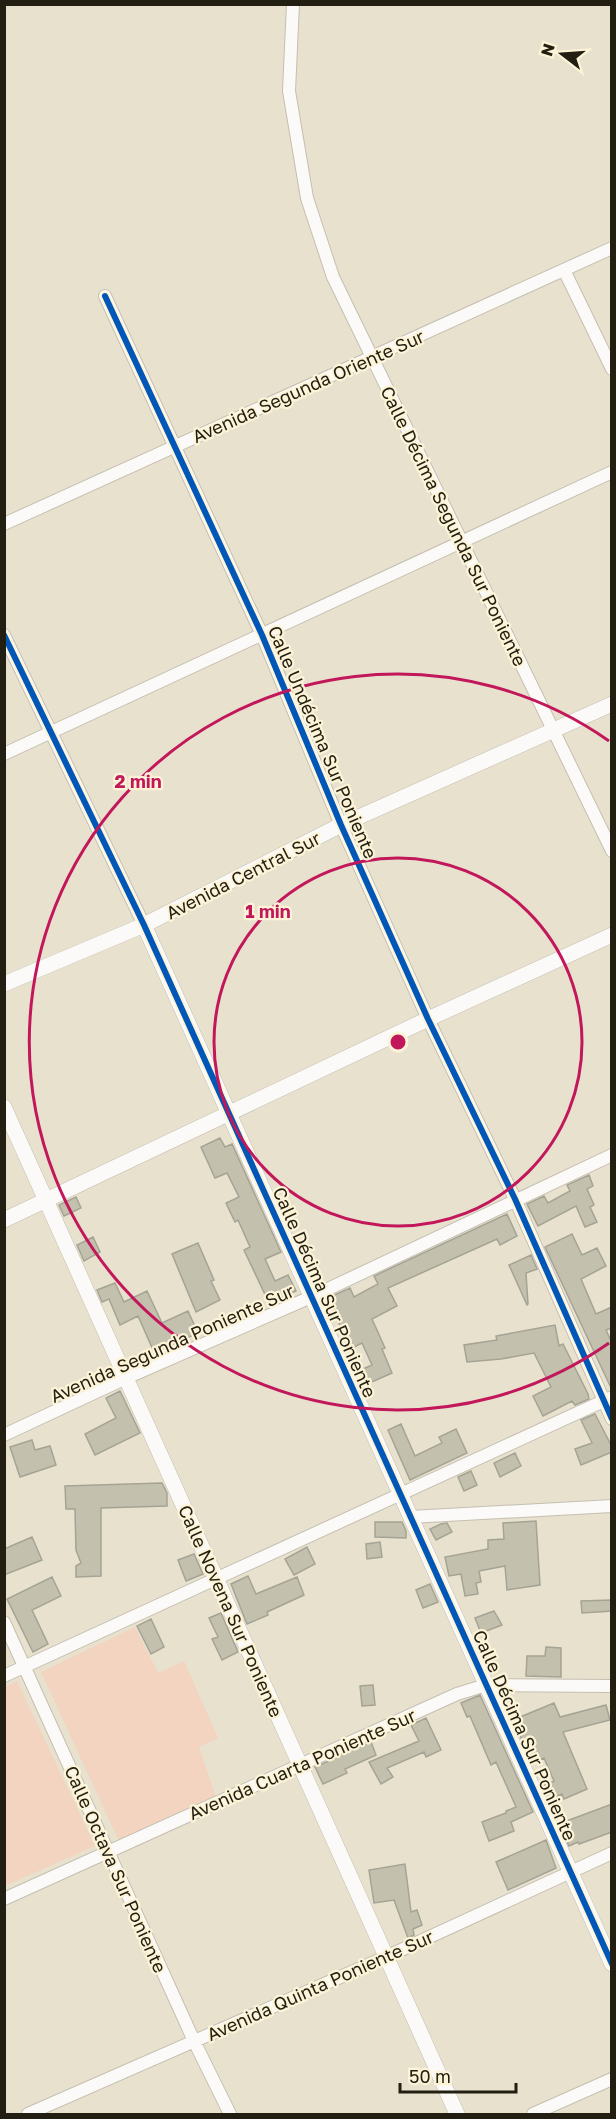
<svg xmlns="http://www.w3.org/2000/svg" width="616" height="2119" font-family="'Golos Text',sans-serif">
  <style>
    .green { fill: #f2d4c0 }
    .building { fill: #c3c1ae; stroke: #a5a394; stroke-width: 1.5 }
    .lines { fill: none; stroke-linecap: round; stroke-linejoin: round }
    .minor-casing { stroke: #c4bfb0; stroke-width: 14 }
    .tertiary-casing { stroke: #c4bfb0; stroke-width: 16 }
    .minor { stroke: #fcfaf8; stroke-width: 12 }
    .tertiary { stroke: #fcfaf8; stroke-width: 15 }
    .cycleway-casing { stroke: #fdf4d8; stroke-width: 10 }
    .cycleway { stroke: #0057b8; stroke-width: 6 }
    .ring { fill: none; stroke: #c2185b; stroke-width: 3 }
    .labels { text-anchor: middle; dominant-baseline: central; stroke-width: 4.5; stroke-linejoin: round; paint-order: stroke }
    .street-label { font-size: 18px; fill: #221e11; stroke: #fdf4d8 }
    .centre { fill: #c2185b; stroke: #fdf4d8; stroke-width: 3 }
    .ring-label { font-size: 18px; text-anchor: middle; font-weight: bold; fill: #c2185b; stroke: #fdf4d8; stroke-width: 4.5; stroke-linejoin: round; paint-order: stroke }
  </style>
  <rect width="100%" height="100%" fill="#e8e1ce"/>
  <path class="green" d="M135,1627L158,1673L184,1661L218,1738L199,1747L216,1797L119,1841L41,1672Z
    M17,1681L95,1846L5,1886V1687Z"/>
  <path class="building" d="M220,1138L225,1147L232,1144L281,1252L265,1259L275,1281L288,1275L296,1291L269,1303L244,1250L250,1247L238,1220L235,1222L226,1203L239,1197L227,1173L215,1178L201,1147Z
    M589,1175L593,1186L587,1189L594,1205L590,1207L597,1222L585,1227L576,1206L538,1226L527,1204L544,1196L548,1203L570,1191L567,1185Z
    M76,1197L81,1208L64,1216L59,1205Z
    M507,1214L517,1236L500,1245L497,1239L388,1288L397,1306L372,1319L385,1348L382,1349L392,1373L367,1384L361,1370L372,1365L362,1343L350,1349L328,1298L350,1288L354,1297L378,1284L374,1276Z
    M572,1234L582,1255L597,1248L606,1266L581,1279L596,1314L612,1307V1328L606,1330L612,1343V1390L545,1247Z
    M93,1237L100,1252L84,1261L77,1245Z
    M198,1243L214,1280L211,1281L220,1300L196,1312L172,1254Z
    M531,1255L537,1269L526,1273L528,1304L527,1305L509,1265Z
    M115,1283L124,1302L147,1291L162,1323L188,1311L198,1333L154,1352L138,1316L120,1325L109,1299L102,1302L97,1290Z
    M555,1325L559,1346L563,1344L588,1394L589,1399L575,1405L572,1401L543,1416L533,1396L551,1387L534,1353L501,1359L467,1362L464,1345L497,1340L496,1336Z
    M120,1391L140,1433L95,1455L85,1434L116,1418L106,1398Z
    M595,1414L612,1447V1452L581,1465L575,1449L592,1443L581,1420Z
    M401,1424L415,1456L442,1443L439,1437L456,1429L467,1453L410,1480L388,1430Z
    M32,1440L35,1450L50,1446L56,1465L20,1477L10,1447Z
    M515,1453L521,1466L500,1477L494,1463Z
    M471,1471L477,1485L464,1491L458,1477Z
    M162,1483L167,1493V1506L101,1508V1576L76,1577V1566L81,1563L76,1550L75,1509H66L65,1486Z
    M536,1521L540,1585L507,1590L505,1566L479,1571L481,1582L476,1583L478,1594L465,1596L461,1574L449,1576L445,1557L488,1549V1540L504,1539L503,1523Z
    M375,1522H402L406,1531V1538L375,1537Z
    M447,1523L452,1532L436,1540L430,1529L441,1524Z
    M32,1537L42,1560L4,1575V1549Z
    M380,1542L382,1557L367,1559L366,1544Z
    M307,1547L315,1564L294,1575L285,1559Z
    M194,1554L203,1574L186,1581L178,1560Z
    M248,1576L256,1594L297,1577L304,1595L267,1612L268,1615L247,1624L231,1584Z
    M52,1577L61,1596L32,1610L48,1644L33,1652L7,1599Z
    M430,1584L438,1602L423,1608L416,1590Z
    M612,1600V1611L582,1613L581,1601Z
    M494,1611L502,1625L481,1633L475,1618Z
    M221,1613L238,1652L222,1660L212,1639L218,1637L209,1618Z
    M151,1619L164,1647L151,1654L137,1626Z
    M546,1647L561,1648V1677L526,1676L527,1656H545Z
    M373,1685L375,1705L362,1706L360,1686Z
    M480,1695L533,1812L511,1822L514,1831L489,1841L482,1822L506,1813V1811L516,1807L496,1762L491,1765L470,1716L467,1717L461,1703Z
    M554,1703L560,1717L606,1705L610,1720L563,1732L587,1789L564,1799L562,1794L549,1800L543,1786L554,1781L544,1758L532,1763L513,1720Z
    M426,1718L441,1750L426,1757L424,1752L387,1768L393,1777L381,1784L369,1762L419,1741L411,1725Z
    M371,1742L376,1755L345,1769L347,1773L323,1784L315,1767Z
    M612,1804V1832L579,1844L578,1842L569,1846L563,1832L568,1831L564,1822Z
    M546,1840L556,1868L508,1890L496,1862Z
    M405,1864L411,1912L417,1910L422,1925L413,1929L414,1935L408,1938L394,1900L374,1903L369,1870Z"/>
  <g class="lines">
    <g class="minor-casing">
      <path id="minor" d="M293,4L289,91L307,198L333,277L612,851
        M564,270L612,369
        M105,296L262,635L341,825L428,1019L515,1199L612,1419
        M4,524L612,248
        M4,635L144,925
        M4,754L612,472
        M4,1435L126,1378L311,1297L612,1155
        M410,1517L612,1506
        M4,1622L194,2041L230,2114
        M4,1676L610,1398
        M4,1899L457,1694L486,1685L612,1686
        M28,2114L386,1957L612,1853
        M533,2114L612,2079"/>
    </g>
    <g class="tertiary-casing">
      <path id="tertiary" d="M144,925L612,1964
        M4,984L144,925L341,825L612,704
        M4,1107L457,2114
        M4,1220L428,1019L612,935"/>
    </g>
    <use href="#minor" class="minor"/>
    <use href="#tertiary" class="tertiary"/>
    <g class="cycleway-casing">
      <path id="cycleway" d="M105,296L262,635L341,825L428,1019L515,1199L612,1419
        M4,635L144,925L612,1964"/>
    </g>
    <use href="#cycleway" class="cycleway"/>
  </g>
  <g class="ring">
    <circle cx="398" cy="1042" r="184"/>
    <path d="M609 1343A368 368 0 1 1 609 741"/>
  </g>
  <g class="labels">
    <g class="street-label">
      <text transform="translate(308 386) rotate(-24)">Avenida Segunda Oriente Sur</text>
      <text transform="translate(454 526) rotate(64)">Calle Décima Segunda Sur Poniente</text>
      <text transform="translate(323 742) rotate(67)">Calle Undécima Sur Poniente</text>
      <text transform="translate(243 875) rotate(-27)">Avenida Central Sur</text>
      <text transform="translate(325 1292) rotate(66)">Calle Décima Sur Poniente</text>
      <text transform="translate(172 1343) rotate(-24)">Avenida Segunda Poniente Sur</text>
      <text transform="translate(231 1611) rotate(66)">Calle Novena Sur Poniente</text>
      <text transform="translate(525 1735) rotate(66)">Calle Décima Sur Poniente</text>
      <text transform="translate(302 1764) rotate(-24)">Avenida Cuarta Poniente Sur</text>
      <text transform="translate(116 1869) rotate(66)">Calle Octava Sur Poniente</text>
      <text transform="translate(320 1985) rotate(-24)">Avenida Quinta Poniente Sur</text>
    </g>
  </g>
  <circle cx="398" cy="1042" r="9" class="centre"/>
  <g class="ring-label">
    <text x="138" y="788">2 min</text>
    <text x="268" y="918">1 min</text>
  </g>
  <rect width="616" height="2119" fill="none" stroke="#221e11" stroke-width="12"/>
  <g transform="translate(562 54) rotate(287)" stroke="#fdf4d8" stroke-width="4.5" paint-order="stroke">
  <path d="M0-4.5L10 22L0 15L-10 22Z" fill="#221e11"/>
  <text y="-9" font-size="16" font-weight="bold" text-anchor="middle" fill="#221e11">N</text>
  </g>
  <path d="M400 2083v9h116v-9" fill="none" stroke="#221e11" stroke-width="3"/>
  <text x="409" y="2083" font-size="18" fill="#221e11" stroke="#fdf4d8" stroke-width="4.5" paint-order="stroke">50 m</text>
</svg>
